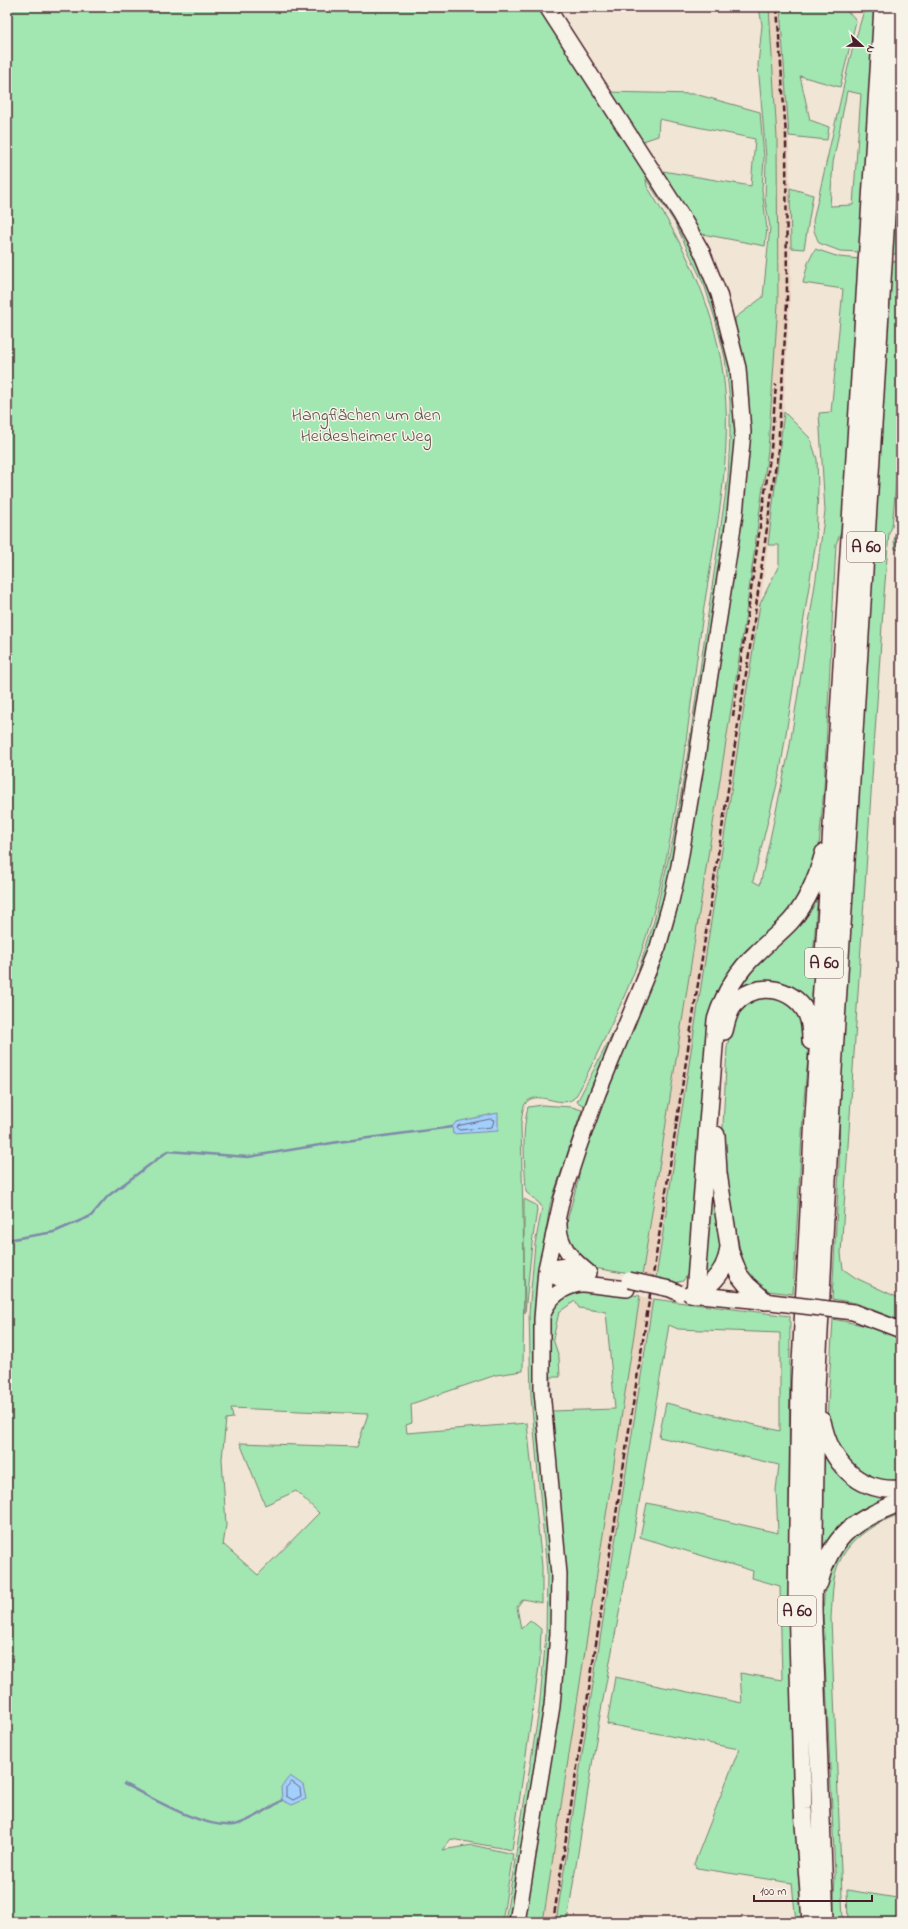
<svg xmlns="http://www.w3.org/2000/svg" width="908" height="1929" font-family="'Indie Flower',sans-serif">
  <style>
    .built { fill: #ead4c0 }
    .green { fill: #a2e6b1; stroke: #76826e; fill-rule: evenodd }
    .water { fill: #a2d0fd; stroke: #7f89a9 }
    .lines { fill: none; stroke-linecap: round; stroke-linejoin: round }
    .shore { stroke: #6d667f; stroke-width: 1 }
    .stream { stroke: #7f89a9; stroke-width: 2.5 }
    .major-casing { stroke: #4a1f2b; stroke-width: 18 }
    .highway-casing { stroke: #4a1f2b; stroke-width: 20 }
    .major { stroke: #f7f3e8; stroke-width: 15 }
    .highway { stroke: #f7f3e8; stroke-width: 17 }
    .rail { stroke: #4a1f2b; stroke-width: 2.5; stroke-dasharray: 6 3; stroke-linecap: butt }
    .major-bridge-casing { stroke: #4a1f2b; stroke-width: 18; stroke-linecap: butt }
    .major-bridge { stroke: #f7f3e8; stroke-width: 15 }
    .labels { text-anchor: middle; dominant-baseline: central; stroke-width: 3; stroke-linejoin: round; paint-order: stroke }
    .shield { fill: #f7f3e8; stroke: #7e5f64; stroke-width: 1 }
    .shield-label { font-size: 17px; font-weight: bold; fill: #4a1f2b }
    .park-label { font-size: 18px; fill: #60514c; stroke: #f7f3e8 }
  </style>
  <rect width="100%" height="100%" fill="#f1e5d6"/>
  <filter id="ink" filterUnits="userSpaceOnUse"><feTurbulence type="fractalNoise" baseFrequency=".025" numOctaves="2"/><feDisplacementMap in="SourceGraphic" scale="8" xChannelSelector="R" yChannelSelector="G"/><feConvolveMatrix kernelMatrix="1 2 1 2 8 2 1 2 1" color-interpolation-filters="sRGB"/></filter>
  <g filter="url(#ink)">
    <path class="built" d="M769,7H780L789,136L791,248L790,302L781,448L757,628L656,1278L642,1276L744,627L768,450L778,304L777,138Z
      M640,1296L653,1299L651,1312L556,1922H543Z"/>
    <path class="green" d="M7,7H541L698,256L720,314L737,396L734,477L680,835L654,946L621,1028L585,1106L577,1102L616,1027L633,988L654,921L674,834L688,752L728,477L730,437V401L725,358L716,322L705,287L675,223L646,179L647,186C685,248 712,299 723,373C734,451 716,530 704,607C687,724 678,843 640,956C624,1002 601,1045 580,1089C578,1092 576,1097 573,1099C560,1109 536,1088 525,1104C522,1109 522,1119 521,1125L524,1262V1199L536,1205L537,1210L532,1244L525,1313L524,1264L523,1371L496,1375L411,1404L412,1423L406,1425L407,1433L527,1423L542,1566V1603L523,1599L517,1607L521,1629L530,1620L541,1629L540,1660L512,1850L451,1839L442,1850L472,1845L513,1854L502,1922H7ZM231,1408L368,1414L357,1447L240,1443L265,1505L296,1491L319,1513L258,1575L224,1545L223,1546L226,1525L222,1459L226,1419L233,1418Z
      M759,7H769L777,138L778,304L768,450L744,627L642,1276L588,1267L580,1261L566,1234L568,1217L578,1181L581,1161L595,1118L647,992L714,684L744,368L735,324V318L763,297L770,227L765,200L766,157L758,65L762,25Z
      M780,7C799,7 847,0 856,21L840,87L800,76L810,120L829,127L827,140L789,136Z
      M865,7H876L860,252L840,251L819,243L814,231L813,221L850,58ZM847,91L861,94L853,205L830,206L833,163Z
      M607,92L695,94L760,112L764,157L762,190L767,229L765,246L697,233L657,170L751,186L755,139L659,119L658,136L640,142Z
      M901,96V254H892Z
      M790,188L813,195L804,249L791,248Z
      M815,249L839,257L860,259L844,525L836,544L824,788L819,846L812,876L788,915L718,992L692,1268L683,1281L674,1283L656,1278L760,604L779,565V545H768L784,412L810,438L817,459L818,489L816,541L780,772L753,881L760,885L789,751L816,578L825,511L819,413L831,412L843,289L803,283L808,263Z
      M892,261L901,262V430L892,527L889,533L884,595L841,1253L843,1269L856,1278L901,1299V1321L856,1303L832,1299L839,1170L840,1088Z
      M901,497V550L895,549L894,541Z
      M823,876L821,897L817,903L813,959L817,976L813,1023L792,992L727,997Z
      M756,997L790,999L808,1032V1058L804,1099L793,1294L760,1290L749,1279L743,1265L726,1180L722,1146L727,1047L733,1021L740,1009Z
      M542,1105L572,1107L582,1110L550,1205L536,1295V1374L554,1574L549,1687L513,1922H505L539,1710L546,1636L547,1572L531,1397L529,1313L535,1244L542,1208L540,1204L526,1192C525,1164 521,1134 528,1107Z
      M711,1124L722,1240L719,1262L704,1283Z
      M568,1291L613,1292L640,1296L543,1922H523L555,1721L548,1411V1328L550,1314L555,1302ZM575,1301L579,1308L606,1312L615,1409L551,1411V1377H560L559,1357L553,1339L559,1312Z
      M653,1299L790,1316L789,1500L792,1752L803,1922H796L792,1883L697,1868L694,1864L739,1749L607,1724L615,1677L742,1703L740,1673L782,1680L780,1586L752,1578L753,1571L640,1537L647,1503L778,1533L776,1490L779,1465L659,1437L666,1403L780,1431V1333L678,1329L669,1325L634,1533L599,1721L567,1922H556Z
      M833,1319L877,1328L901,1339V1483L866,1478L840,1456L827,1420Z
      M822,1439L894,1499L819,1568Z
      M901,1506V1514C869,1524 839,1546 834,1580C832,1592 832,1605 831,1618L843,1922H833L835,1874L823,1617L825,1579L852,1532Z
      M901,1864V1922H848L847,1890L897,1898Z"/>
    <path class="water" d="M498,1113V1131L453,1134L452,1127L456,1122Z
      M290,1776L303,1785L306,1799L292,1805L282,1800L281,1787Z"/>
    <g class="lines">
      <path class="shore" d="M491,1119L494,1120L492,1127L459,1130L457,1128L458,1126Z
        M292,1782L300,1788L301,1796L293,1800L286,1796V1788Z"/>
      <path class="stream" d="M7,1240L54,1232L91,1216L108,1196L168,1151L248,1157L338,1142L452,1127
        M124,1784C153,1798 201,1828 233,1825C245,1824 271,1808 282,1800"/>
      <g class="major-casing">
        <path id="major" d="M559,1223C558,1246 573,1260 589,1273
          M546,1269L556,1277L567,1282L627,1289
          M546,1269L566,1266L584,1272
          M690,1294L771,1302
          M544,1312C549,1296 564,1287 580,1284
          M853,1312L901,1330
          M517,1922L552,1706L558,1634L559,1574L542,1391V1319L546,1269L562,1198L579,1146L598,1093L658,947L671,901L679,866L696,764L735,514L743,432L738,368L719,294L702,252L681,215L547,7"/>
      </g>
      <g class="highway-casing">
        <path id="highway" d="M724,1031C726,1022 728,1012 734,1005C754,980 793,986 807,1014C811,1023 811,1032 811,1041
          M716,1135L718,1173L730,1252L739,1275L747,1285L765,1301
          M695,1294L716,1020C724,994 737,971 757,953C768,942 780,933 791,921C808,902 817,878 824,853
          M695,1294C714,1284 727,1269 729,1247
          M822,1421C830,1461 857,1493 901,1489
          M819,1583C832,1533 856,1520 901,1502
          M811,1922L803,1809L797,1602L800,1382L814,1116L883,7
          M825,1922L813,1609L816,1388L832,1086L899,7"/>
      </g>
      <use href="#major" class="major"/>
      <use href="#highway" class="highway"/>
      <path class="rail" d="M733,716L771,450L776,384
        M553,1922L753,628L778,449L787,303L786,136L777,7"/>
      <g class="major-bridge-casing">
        <path id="major-bridge" d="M629,1280L670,1289L679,1293
          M771,1302L853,1312"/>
      </g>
      <use href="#major-bridge" class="major-bridge"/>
    </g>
  </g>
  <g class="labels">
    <g class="shield">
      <rect x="847" y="532" width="38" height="30" rx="3"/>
      <rect x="805" y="948" width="38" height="30" rx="3"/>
      <rect x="778" y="1596" width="38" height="30" rx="3"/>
    </g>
    <g class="shield-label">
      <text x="866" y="547">A 60</text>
      <text x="824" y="963">A 60</text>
      <text x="797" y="1611">A 60</text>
    </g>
    <g class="park-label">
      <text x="366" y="416">Hangflächen um den<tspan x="366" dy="21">Heidesheimer Weg</tspan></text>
    </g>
  </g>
  <rect width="908" height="1929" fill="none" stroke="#f7f3e8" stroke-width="24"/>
  <rect x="12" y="12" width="884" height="1905" fill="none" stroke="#4a1f2b" stroke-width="1.5" filter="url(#ink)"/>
  <g transform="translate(862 46) rotate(112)" stroke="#f7f3e8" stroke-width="3" paint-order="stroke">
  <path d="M0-3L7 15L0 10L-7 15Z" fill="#4a1f2b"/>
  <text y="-6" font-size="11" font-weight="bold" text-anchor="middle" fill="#4a1f2b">N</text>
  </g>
  <path d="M754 1895v6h118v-6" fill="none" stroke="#4a1f2b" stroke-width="2"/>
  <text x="760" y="1895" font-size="12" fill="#4a1f2b" stroke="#f7f3e8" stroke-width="3" paint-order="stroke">100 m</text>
</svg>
